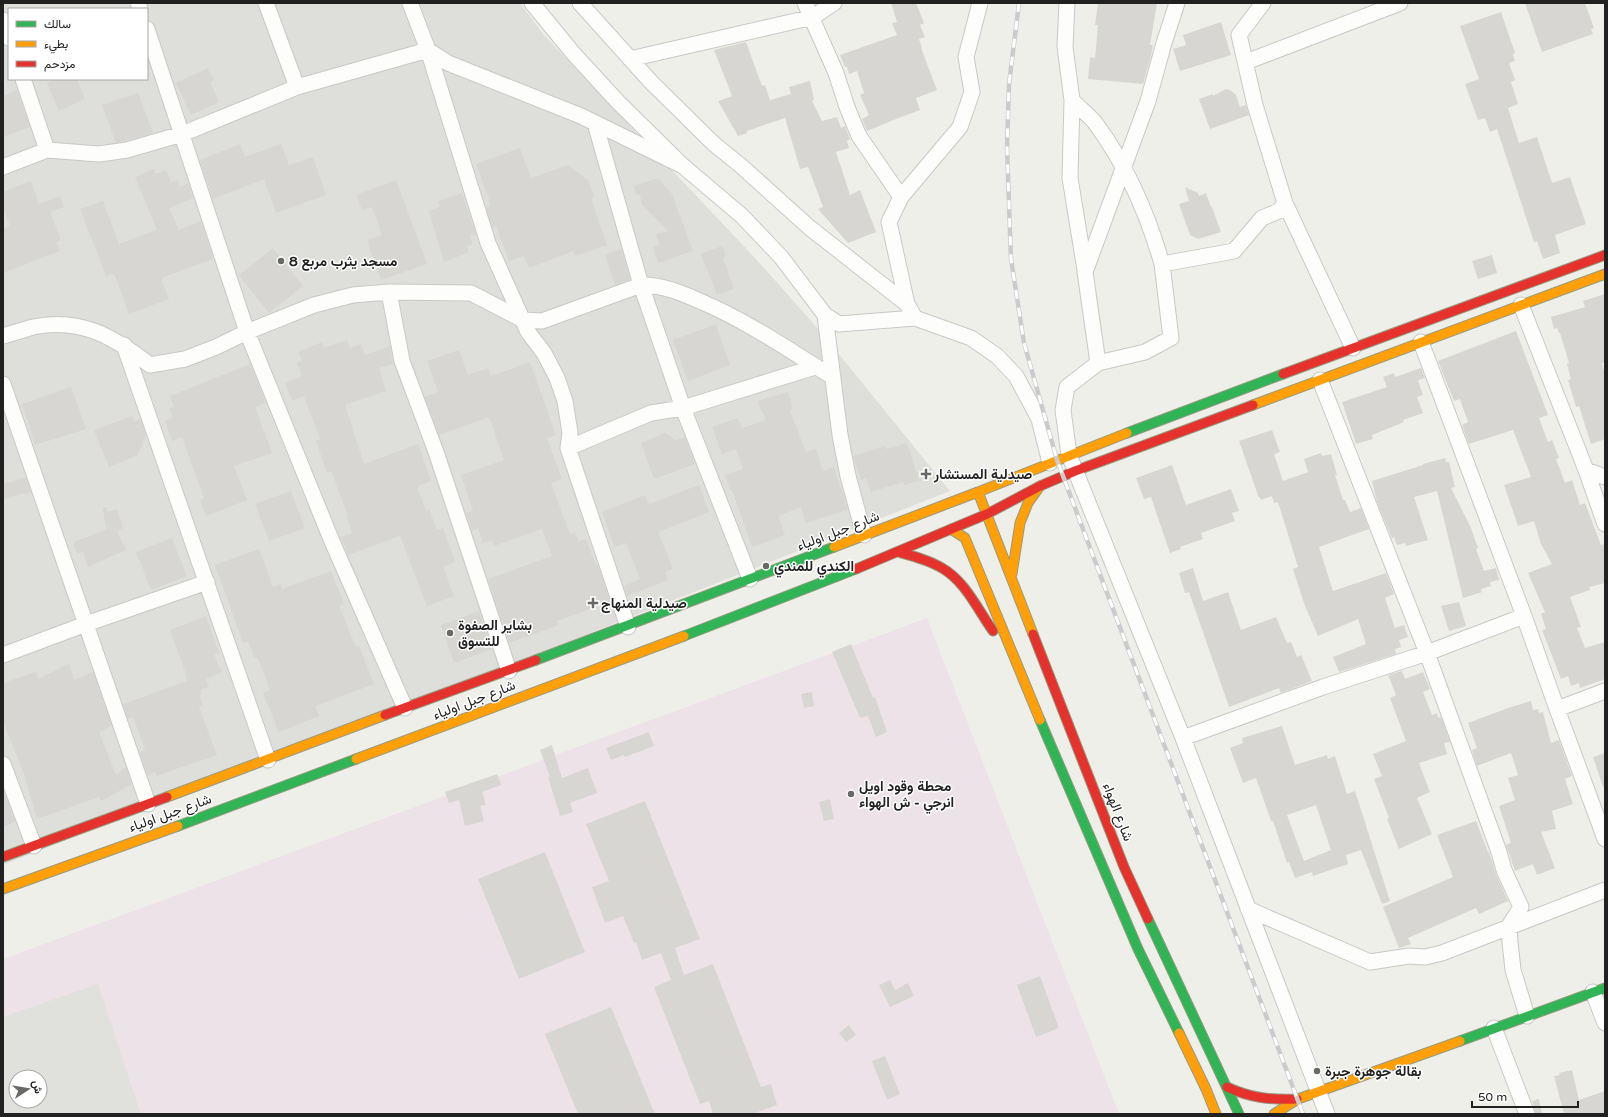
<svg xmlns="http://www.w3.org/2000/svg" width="1608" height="1117" font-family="'Varela Round',Vazirmatn,sans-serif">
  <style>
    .residential { fill: #dededb; fill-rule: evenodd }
    .industrial { fill: #ede2e8; fill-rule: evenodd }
    .parking { fill: #e0e0dd; fill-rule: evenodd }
    .building { fill: #d8d6d2; fill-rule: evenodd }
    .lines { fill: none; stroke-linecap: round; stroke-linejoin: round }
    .street-casing { stroke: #c8c8c6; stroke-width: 17 }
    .fast-casing { stroke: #959b80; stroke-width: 11 }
    .slow-casing { stroke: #959b80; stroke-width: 11 }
    .jam-casing { stroke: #959b80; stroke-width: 11 }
    .street { stroke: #fdfdfc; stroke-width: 15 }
    .fast { stroke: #30b455; stroke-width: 9 }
    .slow { stroke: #ff9f0a; stroke-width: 9 }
    .jam { stroke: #e5322d; stroke-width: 9 }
    .rail-casing { stroke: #cbcbcb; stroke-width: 4.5 }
    .rail { stroke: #fff; stroke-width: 3; stroke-dasharray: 9; stroke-linecap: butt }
    .poi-dot { fill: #696967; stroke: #fff; stroke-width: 1.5 }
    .labels { text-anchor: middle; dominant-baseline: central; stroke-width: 3; stroke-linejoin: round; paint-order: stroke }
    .poi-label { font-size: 14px; font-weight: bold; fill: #212121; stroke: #fff; text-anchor: start }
    .street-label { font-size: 14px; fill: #212121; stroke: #fff }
  </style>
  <rect width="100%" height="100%" fill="#efefea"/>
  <path class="residential" d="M3,3H520L544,35L756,259L821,332L950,491L3,865ZM9,9H147V79H9Z"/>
  <path class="industrial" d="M927,618L1119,1114H3V959ZM16,1077H40V1101H16Z"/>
  <path class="parking" d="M98,984L141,1114H3V1017ZM16,1077H40V1101H16Z"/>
  <path class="building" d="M891,3H916L924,23L920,25L925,37L919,39L922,48H921L937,90L916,98L920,110L896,119L867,131L862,119L869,115L860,95L864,93L857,71L849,74L847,67H845L840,55L897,35L892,23L897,22Z
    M1098,3H1157L1150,45H1153L1151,56L1143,84L1088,79L1090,57L1095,58L1098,25H1095Z
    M1525,3H1585L1594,28L1591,29L1593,34L1542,52Z
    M1501,12L1515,53L1513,54L1515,61L1509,63L1515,80L1511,82L1518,104L1508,108L1519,143L1537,137L1552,183L1570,177L1586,224L1555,235L1560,253L1543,259L1537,241L1534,242L1497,129L1490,132L1485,118L1478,120L1465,84L1479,79L1460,26Z
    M1221,22L1231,55L1180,71L1173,49L1186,45L1183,35Z
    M746,42L762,86L765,85L770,100L791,94L789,87L810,81L814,100L812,101L822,121L837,117L841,128L845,126L850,139L847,141L849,148L836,152L850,195L860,190L876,232L848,243L818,209L823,207L808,167L800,169L785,118L747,131V133L738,136L718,101L732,96L714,50Z
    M208,68L214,80L210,82L219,102L191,115L176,83Z
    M57,79H77L85,99L59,111L47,83Z
    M1226,89L1230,90L1236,95L1240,107L1246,105L1249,115L1210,129L1199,99L1213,94V96Z
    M17,90L30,127L3,137V96Z
    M138,93L153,133L116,143L102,105Z
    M240,144L245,157L281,144L289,165L313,157L326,195L276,213L264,179L213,199L200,160Z
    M520,148L531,178L568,165L588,180L595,197L591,199L607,245L575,256L573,251L529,268L524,256L509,261L496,226L493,228L486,208L490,206L489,199L476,164Z
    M154,169L156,174L166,170L171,182L177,180L180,187L188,183L193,198L169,208L179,230L201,221L213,259L161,278L169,299L129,314L114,273L106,276L80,209L103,201L119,244L157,230L135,177Z
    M658,178L672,194L693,251L658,263L653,247L660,245L656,234L668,231L642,205L640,196L636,194L634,186Z
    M396,180L427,264L381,280L367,240L382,235L372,207L362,210L356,195Z
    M31,181L39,204L60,196L64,207L50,212L61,240L57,242L60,251L3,273V229L10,226L3,206V192Z
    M1185,187L1198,193L1199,196L1206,193L1211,207H1212L1221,232L1198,239L1190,235L1179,204L1189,201Z
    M462,193L476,234L470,236L473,244L467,246L469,252L444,262L429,211L440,207L438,201Z
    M722,246L726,256L723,258L734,289L717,295L701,254Z
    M273,248L303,286L269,313L239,275Z
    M621,249L630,279L615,285L605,255Z
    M1492,255L1497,273L1478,279L1472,261Z
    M1605,294V362L1602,363L1605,375V439L1591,444L1579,406L1576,407L1568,380L1571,379L1567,364L1569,363L1560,333H1559L1557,328L1554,329L1551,317L1585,307L1583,301Z
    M716,324L730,365L688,381L673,340Z
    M1516,331L1548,415L1539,418L1548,442L1552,440L1559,458L1556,459L1565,483L1572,480L1580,505L1585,503L1601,545L1605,544V583L1589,587L1590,590L1570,597L1581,627L1577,628L1585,648L1605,642V679L1580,688L1579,683L1571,686L1568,676L1561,679L1542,630L1546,629L1541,614L1545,612L1528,573L1552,564L1541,544L1534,521L1518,526L1504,485L1531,477L1513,430L1469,444L1462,425L1468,422L1460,399L1454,401L1438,361Z
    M347,340L350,348L361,344L365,355L390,346L393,364L379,368L386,391L345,405L364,464L418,444L431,481L417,486L426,511L429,509L437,530L443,528L455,562L443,567L454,596L427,606L400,536L348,555L341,537L352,533L347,517L348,516L331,471L327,473L316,441L320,439L304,396L292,401L285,383L302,376L297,363L302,361L298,352L322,342L324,348Z
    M459,350L468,375L488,368L491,376L530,362L556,435L547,438L562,479L551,483L570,534L575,532L578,541L586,539L596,566L598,565L610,602L557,621L559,625L509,643L488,579L552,556L542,529L494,546L492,540L483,543L478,528L472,531L466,513L473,511L461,475L504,460L489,417L439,435L425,397L438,392L427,361Z
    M250,364L266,403L255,407L272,453L234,466L247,500L206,516L200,500L204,498L182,437L172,441L165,421L173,418L169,408L174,407L170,396Z
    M1421,368L1425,378L1418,380L1423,395L1417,397L1423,413L1403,420L1404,422L1372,435L1373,439L1356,444L1342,402L1387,387L1383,377L1394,373L1395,377Z
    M71,387L86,429L35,445L22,404Z
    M788,392L793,409L790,411L806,452L816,449L823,471L834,467L848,510L806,523L801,507L778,516L785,535L752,547L732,490H730L725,475L743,469L736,449L722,454L712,427L738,418L742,428L766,420L757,401Z
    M132,416L134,422L140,419L146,434L138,455L109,467L94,430Z
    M1272,430L1280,452L1274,454L1283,481L1308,472L1304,459L1321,453L1322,456L1331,454L1337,475H1335L1343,500H1345L1350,512L1361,508L1369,529L1319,547L1333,591L1386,573L1394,594L1385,598L1395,628L1404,625L1408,637L1399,640L1401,647L1395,649L1396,654L1339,672L1333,657L1366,644L1358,619L1318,636L1305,606L1293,569L1298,567L1278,502L1274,503L1272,496L1261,500L1260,497L1259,498L1239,441Z
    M665,433L675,440L685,437L695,464L654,479L641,443Z
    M907,443L919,481L904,485L903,482L871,492L866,478L861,480L853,456L885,446L886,449Z
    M1445,458L1446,462H1449L1455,487L1451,488L1471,528L1478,548L1476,549L1484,571L1496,568L1499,580L1490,582L1491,586L1481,589L1482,592L1463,598L1437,491L1414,497L1428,540L1406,546L1405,543L1397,545L1394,537L1392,538L1377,502L1372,481L1423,465V464Z
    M1172,465L1186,505L1231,489L1239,511L1232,513L1235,521L1201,533L1203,539L1180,547L1181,549L1170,553L1151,497L1144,499L1136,478Z
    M26,477L31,492L3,499V484Z
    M699,485L709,512L658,532L673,569L665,572L668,580L627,596L624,586L640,579L626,543L615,547L602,512L645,495L649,504Z
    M291,491L305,528L269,541L255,504Z
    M106,507L108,512L117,509L123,528L117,531L126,550L88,567L83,552L77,553L73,542L106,530L103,508Z
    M172,538L187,576L151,590L136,552Z
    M259,549L273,587L280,584L282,589L331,571L344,604L339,606L356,647L359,646L374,684L315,706L319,716L279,732L263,693L270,690L258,658H255L248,641L243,643L215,565Z
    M1193,568L1203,601L1228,592L1241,630L1276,617L1287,643L1291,642L1297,657L1301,655L1312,681L1281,693L1279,688L1229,707L1189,592L1185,593L1179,573Z
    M1459,602L1466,626L1449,631L1441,606Z
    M479,611L492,649L454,663L441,625Z
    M206,616L219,653L214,655L222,672L206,679L209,687L200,690L202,695H199L203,705L199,707L217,755L156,776L155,772L148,776L140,753L145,749L133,717L128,719L123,704L187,681L186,674L170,630Z
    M851,644L873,698L875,697L887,732L876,737L868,716L860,718L832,652Z
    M69,664L74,680L93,672L112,726L99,732L116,775L126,767L132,784L101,801L99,797L37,819L24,774L3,721V683L36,672L38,679Z
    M1402,671L1405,679L1423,672L1430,689L1423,692L1432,715L1437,713L1438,718L1441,717L1450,742L1444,743L1447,754L1419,763L1430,792L1417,798L1432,834L1399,849L1387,819L1389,818L1374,779L1382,776L1373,754L1406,741L1390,698L1396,695L1388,675Z
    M812,692L814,706L804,708L801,694Z
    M1531,701L1533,710L1538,709L1539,713L1543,712L1551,743L1559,740L1572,776L1565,779L1573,804L1552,811L1556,829L1541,832L1555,868L1537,875L1533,864L1515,871L1506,845L1511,843L1499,806L1515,800L1508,778L1518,775L1511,753L1477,766L1472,750L1477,748L1468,723L1511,707Z
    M1282,726L1295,765L1327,755L1328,759L1335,756L1347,794L1355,791L1390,901L1382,904L1361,850L1346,855L1348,864L1313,876L1312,872L1295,878L1289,862L1287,863L1273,821H1271L1256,778L1243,783L1230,748L1243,743L1242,738ZM1316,805L1331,850L1304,861L1287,815Z
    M649,732L654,746L625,757L624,755L611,760L606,748Z
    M552,745L562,778L588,768L597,793L570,803L573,812L560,816L548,777H550L540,750Z
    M1605,753V787H1603L1593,757Z
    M497,774L501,785L482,792L486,805L480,806L484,821L465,826L459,800L449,803L445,792Z
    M3,789L15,822L3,827Z
    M830,799L834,819L824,821L819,802Z
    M645,801L700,939L675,948L684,975L713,964L761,1087L771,1084L777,1105L752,1114H713L709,1101L700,1104L654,987L671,980L661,953L642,960L636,942L634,943L623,916L605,923L592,887L609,881L586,824Z
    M1476,821L1488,852H1489L1496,874L1508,901L1479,914L1476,908L1408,938L1411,944L1399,948L1383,907L1453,877L1437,835Z
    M545,852L585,952L519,979L478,879Z
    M1040,976L1059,1028L1036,1037L1017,985Z
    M890,980L895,990L908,983L914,996L890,1007L879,985Z
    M611,1007L655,1114H578L545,1034Z
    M849,1025L856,1035L846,1042L839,1033Z
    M885,1056L900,1094L887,1100L872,1061Z
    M1572,1070L1579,1100L1605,1091V1114H1564L1554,1076L1560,1075L1559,1073Z
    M1539,1099L1542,1114H1536L1532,1101Z"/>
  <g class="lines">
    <g class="street-casing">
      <path id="street" d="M138,3L140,9
        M266,3L297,87
        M410,3L428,50L488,243L528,332L544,353L557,378L565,401L570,433L568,448L628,627
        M532,3L573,53L618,102L683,166L742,216L781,257L825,315L839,324L915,318
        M580,3L651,82L714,144L740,165L810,228L907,304L915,318L971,338L997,356L1016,376L1039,419L1050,463
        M805,3L836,73L847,107L859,136L901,197
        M1067,3L1065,47L1072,100L1070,178L1085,270
        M1177,3L1164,43L1148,101L1085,272L1098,363L1067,387L1063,410L1069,455L1183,738L1327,1114
        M1263,3L1239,35L1255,105L1285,203L1353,348
        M3,20L9,38
        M147,29L247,332L331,539L405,708
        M630,59L813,17L834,3
        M1246,62L1400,3
        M23,79L47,150
        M1072,100C1079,108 1089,115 1096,124C1126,165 1148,215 1162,264
        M595,123L641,285L683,408L750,579
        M3,167L47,150L99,154L127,150L182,134L297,87L428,50L448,63L581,116L683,166
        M389,292L402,361L436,452L509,671
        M907,304L889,222L901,197L960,127L972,92L966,57L980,3
        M1521,305L1586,470L1605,524
        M825,315L840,435L848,476L864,535
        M3,336C13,333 23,330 33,327C81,317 114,337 150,365L185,359L216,347L247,332L314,305L353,295L389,292L471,293L523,320L542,321L641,285C663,285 682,293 702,302C749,322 790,351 833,377
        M1421,342L1524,616L1557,709L1605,839
        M124,345L268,760
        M1098,363L1145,352L1171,338L1162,264L1234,251L1262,218L1279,211L1285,203
        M1320,380L1427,653L1499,852L1504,870L1521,907L1509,926L1510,942L1513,970L1527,1016
        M3,384L148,804
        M568,448L651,413L683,408L815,367
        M1586,470L1605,477
        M3,655L86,624L207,582
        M1557,709L1605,691
        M1183,738L1323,687L1427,653L1524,616
        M3,764L34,846
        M1248,909L1370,962L1409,956L1425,957L1442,953L1605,890
        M1593,992L1605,1023
        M1494,1028L1527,1114"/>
    </g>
    <g class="fast-casing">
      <path id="fast" d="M1127,433L1283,374
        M684,636L856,569
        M536,660L834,547
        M1040,720L1138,949L1179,1033
        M178,826L356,759
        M1148,919L1239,1114
        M1460,1041L1605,988"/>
    </g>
    <g class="slow-casing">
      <path id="slow" d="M1253,405L1605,274
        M978,492L1127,433
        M951,529L965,538L1040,720
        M834,547L978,492L1033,634
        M1012,574L1020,523L1028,503L1040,486
        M356,759L684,636
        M167,797L385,715
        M3,889L178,826
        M1179,1033L1206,1089L1216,1114
        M1274,1114L1298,1099L1460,1041"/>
    </g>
    <g class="jam-casing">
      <path id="jam" d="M1283,374L1605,255
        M987,514L1040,486L1075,471L1253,405
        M898,552C913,556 929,560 942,568C965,581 978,610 993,631
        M856,569L987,514
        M1033,634L1124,867L1148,919
        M385,715L536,660
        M3,857L167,797
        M1227,1087C1250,1098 1271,1100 1297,1099"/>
    </g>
    <use href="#street" class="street"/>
    <use href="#fast" class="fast"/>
    <use href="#slow" class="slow"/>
    <use href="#jam" class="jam"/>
    <g class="rail-casing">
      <path id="rail" d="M1019,3L1009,84L1007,148L1011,259L1024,343L1057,460L1303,1114"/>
    </g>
    <use href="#rail" class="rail"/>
  </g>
  <g class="poi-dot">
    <circle cx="281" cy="261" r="4"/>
    <path d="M924 468h4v4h4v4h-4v4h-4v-4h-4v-4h4z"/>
    <circle cx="766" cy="566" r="4"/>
    <path d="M591 597h4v4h4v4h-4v4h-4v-4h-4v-4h4z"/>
    <circle cx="450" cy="633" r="4"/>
    <circle cx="851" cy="794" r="4"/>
    <circle cx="1317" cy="1071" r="4"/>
  </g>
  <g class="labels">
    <g class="poi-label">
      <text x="289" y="261">مسجد يثرب مربع 8</text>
      <text x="934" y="474">صيدلية المستشار</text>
      <text x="774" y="566">الكندي للمندي</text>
      <text x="601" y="603">صيدلية المنهاج</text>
      <text x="458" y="625">بشاير الصفوة<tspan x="458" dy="16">للتسوق</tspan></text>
      <text x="859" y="786">محطة وقود اويل<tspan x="859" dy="16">انرجي - ش الهواء</tspan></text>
      <text x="1325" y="1071">بقالة جوهرة جبرة</text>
    </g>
    <g class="street-label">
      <text transform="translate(838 531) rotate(-21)">شارع جبل اولياء</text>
      <text transform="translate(474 700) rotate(-21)">شارع جبل اولياء</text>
      <text transform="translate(1118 812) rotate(69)">شارع الهواء</text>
      <text transform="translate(170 813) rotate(-20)">شارع جبل اولياء</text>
    </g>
  </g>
  <rect width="1608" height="1117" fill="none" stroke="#212121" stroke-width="8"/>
  <rect x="8" y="8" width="140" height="72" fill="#ffffff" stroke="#a6a6a6"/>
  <rect x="16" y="21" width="20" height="6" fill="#30b455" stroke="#a6a6a6"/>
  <text x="44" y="28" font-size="12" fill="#212121">سالك</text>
  <rect x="16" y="41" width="20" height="6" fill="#ff9f0a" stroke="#a6a6a6"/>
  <text x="44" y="48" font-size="12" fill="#212121">بطيء</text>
  <rect x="16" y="61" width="20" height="6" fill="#e5322d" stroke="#a6a6a6"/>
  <text x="44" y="68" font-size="12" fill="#212121">مزدحم</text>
  <g transform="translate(28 1089) rotate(78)"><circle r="19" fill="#ffffff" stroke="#a6a6a6"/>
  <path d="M0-3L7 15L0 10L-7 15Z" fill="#696967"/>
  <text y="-6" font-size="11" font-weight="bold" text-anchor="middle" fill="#212121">ش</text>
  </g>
  <path d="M1472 1101v6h106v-6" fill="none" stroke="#212121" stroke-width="2"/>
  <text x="1478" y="1101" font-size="12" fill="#212121" stroke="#ffffff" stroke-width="3" paint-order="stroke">50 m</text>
</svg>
